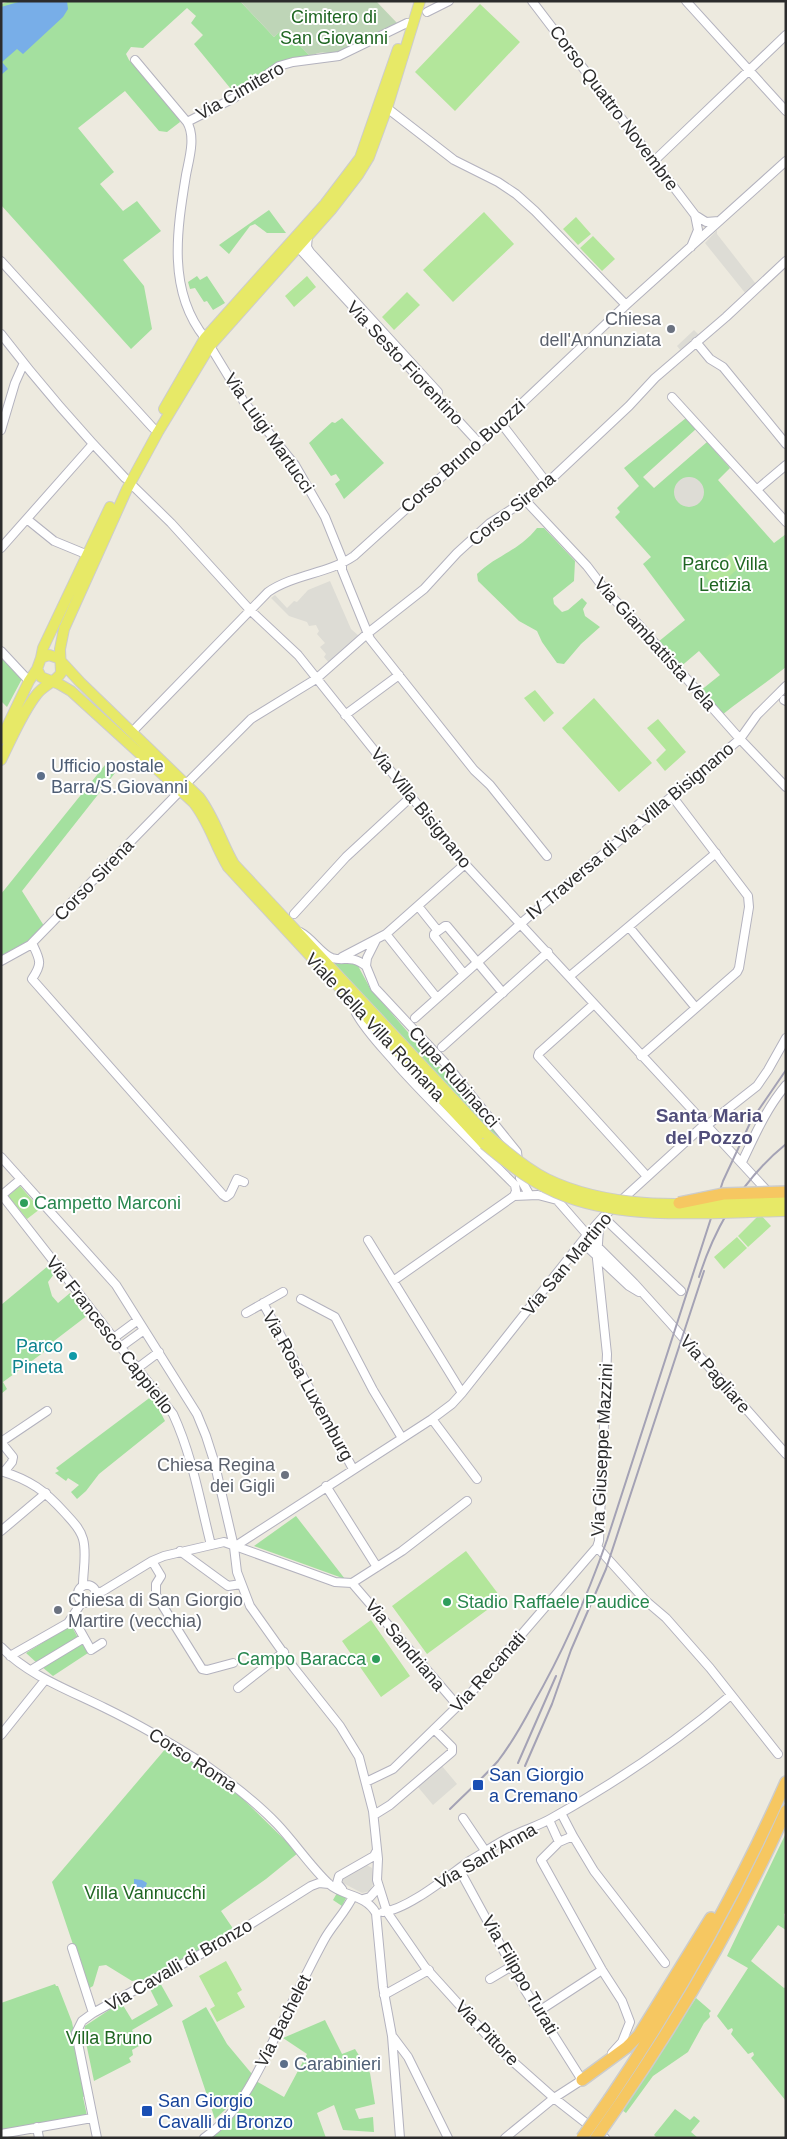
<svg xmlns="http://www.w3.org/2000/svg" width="787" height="2139" font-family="Helvetica,sans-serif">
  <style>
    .green { fill: #a4e09f }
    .cemetery { fill: #bed5b7 }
    .pitch { fill: #b3e69b }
    .plaza { fill: #dddcd5 }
    .water { fill: #78aee8 }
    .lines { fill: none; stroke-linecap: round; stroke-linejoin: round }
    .minor-casing { stroke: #b3b2be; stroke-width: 10 }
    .major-casing { stroke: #ccc; stroke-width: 12 }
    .highway-casing { stroke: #ccc; stroke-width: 14 }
    .minor { stroke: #fff; stroke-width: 8 }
    .major { stroke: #e7e967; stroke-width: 10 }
    .highway { stroke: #f6c761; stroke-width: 11 }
    .rail { stroke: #a4a2b5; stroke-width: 2 }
    .major-bridge-casing { stroke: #ccc; stroke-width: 12; stroke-linecap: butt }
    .highway-bridge-casing { stroke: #ccc; stroke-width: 14; stroke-linecap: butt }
    .major-bridge { stroke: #e7e967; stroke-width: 10 }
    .highway-bridge { stroke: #f6c761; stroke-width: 11 }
    .worship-dot { fill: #6b7280; stroke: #fff; stroke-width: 2 }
    .service-dot { fill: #5c6f8a; stroke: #fff; stroke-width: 2 }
    .leisure-dot { fill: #2e9e5b; stroke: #fff; stroke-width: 2 }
    .culture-dot { fill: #0f9aa8; stroke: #fff; stroke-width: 2 }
    .transit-dot { fill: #1a4fb4; stroke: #fff; stroke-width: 2 }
    .labels { text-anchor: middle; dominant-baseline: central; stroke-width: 4; stroke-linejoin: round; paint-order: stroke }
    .park-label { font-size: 18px; fill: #1f6622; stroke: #fff }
    .street-label { font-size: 18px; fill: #2c2c2c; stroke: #fff }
    .worship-label { font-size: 18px; fill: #5b616d; stroke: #fff; text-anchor: end }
    .service-label { font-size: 18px; fill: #4e5e75; stroke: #fff; text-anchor: start }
    .leisure-label { font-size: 18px; fill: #27864d; stroke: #fff; text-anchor: start }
    .culture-label { font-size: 18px; fill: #0d838f; stroke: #fff; text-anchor: end }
    .transit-label { font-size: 18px; fill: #164399; stroke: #fff; text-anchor: start }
    .neighbourhood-label { font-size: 19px; font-weight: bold; fill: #514e7a; stroke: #fff }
  </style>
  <rect width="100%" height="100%" fill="#edeadf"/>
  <path class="green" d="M11,1H240L274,37L283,28L310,56L294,59L235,94L194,44L203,35L191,23L196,16L187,8L143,48L131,47L126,54L129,60L175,111L180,122L167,132L159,131L125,91L78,128L114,172L100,184L123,211L137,201L161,231L123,260L144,286L152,329L131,349L1,205V4Z
    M269,210L286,233H267L255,224L250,226L229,254L219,245Z
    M197,276L200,280L207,276L225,303L213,310L207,301L204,302L195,288L190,289L188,282Z
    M342,418L384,463L344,499L335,484L340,480L336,474L331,476L309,443L332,422L335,423Z
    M686,418L696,429L643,477L654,488L707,442L730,468L718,480L774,543L786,534V667C765,684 743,698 722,715L700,691L720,675L699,651L679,668L658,642L685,620L643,564L651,557L615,517L620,512L617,508L639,486L624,468Z
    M537,528H544L575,561L574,581L553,598L554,604L562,612L568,610L582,598L587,603L583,609L585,616L600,627L581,644L564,664L557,663L542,642L537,631L519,621L478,581L477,574C491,560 508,554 523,542C528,538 533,533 537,528Z
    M1,653L23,677L7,707L1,701Z
    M105,765L115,773L22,891L46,929L18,954L1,961V894Z
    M327,959L357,964L370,988L437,1066L443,1068L517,1156L475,1116L377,1009Z
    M48,1266L54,1274L48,1282L52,1296L58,1303L70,1293L88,1315L54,1341L55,1344L3,1382L7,1389L1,1394V1305Z
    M152,1396L165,1421L99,1474L86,1491L77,1499L71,1492L79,1485L68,1478L66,1481L55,1473L59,1471L56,1468Z
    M296,1516L345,1579L254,1546Z
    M71,1625L78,1638L37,1663L26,1653Z
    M82,1643L88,1653L53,1676L42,1667Z
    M167,1747L199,1766L238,1794L298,1853L266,1879L221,1911L234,1930L146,1982L142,1979L132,1981L106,1965L99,1966L93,1986L88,1989L52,1882Z
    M786,1833V1913L784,1914L786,1930L778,1925L751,1961L784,1988L786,1987V2101L751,2058L754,2055L753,2052L748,2054L731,2034L733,2030L732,2028L728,2030L717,2016L748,1968L727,1956Z
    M337,1893L346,1898L342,1906L333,1900Z
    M159,1981L173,2006L132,2030L139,2046L132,2050L133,2055L129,2058L131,2062L94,2081L84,2033L85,2026L121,2002L132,2020L158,2005L149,1987Z
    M55,1984L56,1986H58L72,2022L86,2096L83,2097L87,2116L1,2130V2003Z
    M696,1998L711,2011L709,2013L710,2017L704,2023L688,2052L653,2076L626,2113L622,2110Z
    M206,2007L227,2044L252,2074L237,2099L215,2119L182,2021Z
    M325,2020L342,2054L355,2049L370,2073L375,2104L355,2109L359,2119L373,2117L374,2132L343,2130L334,2105L317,2113L326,2138H210L231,2121L256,2081L284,2097L307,2054L283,2038Z
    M675,2109L690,2120L694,2116L700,2121L691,2132L698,2138H657L654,2135Z"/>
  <path class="cemetery" d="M240,1H376L397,23L333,55C324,51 319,52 310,56L283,29L274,37Z"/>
  <path class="pitch" d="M480,4L520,42L455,111L415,72Z
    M484,212L514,244L453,302L423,270Z
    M576,217L591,234L578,245L563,229Z
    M593,236L615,259L602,271L580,248Z
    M307,276L316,287L294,307L285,296Z
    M407,292L420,305L394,330L382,317Z
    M731,553L742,565L716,588L705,576Z
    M535,690L554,713L544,722L524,698Z
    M594,698L652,763L619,792L562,728Z
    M658,719L686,752L665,771L656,760L666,750L647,728Z
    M20,1186L40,1209L27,1219L8,1196Z
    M760,1214L771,1226L748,1247L738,1236Z
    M737,1237L747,1248L724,1269L714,1257Z
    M466,1551L502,1599L427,1654L392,1606Z
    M371,1620L410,1676L381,1697L342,1641Z
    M226,1961L242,1990L237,1993L245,2007L217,2022L210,2009L215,2006L199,1976Z"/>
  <path class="plaza" d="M717,230V234L756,284L746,294L705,243Z
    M694,330L700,336L682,352L677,346Z
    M674 492a15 15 0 1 1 30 0a15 15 0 1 1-30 0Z
    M330,581L351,629L359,636L330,664L324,657L326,654L320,647L325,643L317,634L319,631L316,625L309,626L307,622L289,616L271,598L275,595L287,608L294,601L297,602L308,590Z
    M442,1766L457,1784L433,1805L418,1787Z
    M365,1864L372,1868L373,1884L370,1891L362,1893L343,1883L342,1878Z"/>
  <path class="water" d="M22,1H67L68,9L63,17L23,54L17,49L2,62L8,69L1,75V7Z
    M134,1879L142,1880L147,1883L144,1891L134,1888Z"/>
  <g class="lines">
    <g class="minor-casing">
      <path id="minor" d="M532,1L695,215L706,222L719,221
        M686,1L786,111
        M427,12L449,1
        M135,60L187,122C196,137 189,159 186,175C177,230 167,291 205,338
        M387,108L454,160L498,182L516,194L535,211L626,305
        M187,122L234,98L279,66L293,62L339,56L407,23
        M654,161L786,35
        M308,235L307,247L310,252L438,392
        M295,244L478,442
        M691,247L698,230L695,215
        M1,261L153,428
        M1,334C40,385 81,432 125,478
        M696,342L710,359L723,367L786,444
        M210,346L244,402L295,465L325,517L342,559V570L370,639L474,770L490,785L547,856
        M672,397L786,522
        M501,423L547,483
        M1,430L15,383L23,365
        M130,483L171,523L250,610L298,655L465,864L770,1194
        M760,487L786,465
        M525,500L587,566L606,591L639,625L740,739L786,787
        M28,520L54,541L88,555
        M1,548L93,444
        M1,651L29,681
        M784,700L786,701
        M345,715L399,675
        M132,732L268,592C294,574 328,574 354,556L501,423L626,305L786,161
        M185,785L251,719L316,679L368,633L424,589L457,553L490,523L523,502L547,483L629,406L655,378L726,317L786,261
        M418,906L438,931
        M294,914L346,857L412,796
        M629,927L696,1008
        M300,932C312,938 321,954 332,958C345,962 350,954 366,966L375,988L446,1064L517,1152L520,1178L529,1194
        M386,934L437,998
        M32,943C40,960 43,963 32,979L223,1195L226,1197L230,1194L237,1179L244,1182
        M342,957L386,934L465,864
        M1,961L30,945L180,791
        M366,966L367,958L376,940
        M464,974L434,936V934L445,926H447L503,993
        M570,976L716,853
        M594,1004L539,1053L538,1056L644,1173
        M358,1009L356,1013C367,1033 384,1049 399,1067C436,1108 476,1146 515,1185L516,1191L514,1196
        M415,1018L526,919L740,739L757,715L786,686
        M442,1047L548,952
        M641,1056L737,972L739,968L749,907L748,896L672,796
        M706,1126L757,1086L768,1070L786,1038
        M1,1157L116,1285L197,1414L206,1436L214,1461L234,1547L237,1572L250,1606L294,1668L340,1726L359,1757L373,1811L378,1859L377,1880L387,1912L425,1967L501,2051L554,2098L605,2138
        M742,1162C755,1135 766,1109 786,1085
        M1,1194L173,1414C192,1455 200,1501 211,1545
        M2,1195L21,1179
        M603,1217L681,1291
        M368,1240L462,1393
        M582,1242L629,1286L639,1292
        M393,1281L514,1196L538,1195L557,1200L598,1247L634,1283L671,1324L786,1454
        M301,1299L335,1317L373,1390L402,1438
        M263,1303L353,1469
        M246,1313L283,1292
        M115,1337L138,1320
        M122,1346L144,1330
        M139,1367L159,1352
        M432,1419L477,1479
        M1,1442L47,1411
        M1,1442L13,1457L12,1462L4,1472
        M1,1471C31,1480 45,1491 65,1513C72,1521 80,1528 83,1539C87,1553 83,1571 83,1585
        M326,1486L377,1567
        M1,1531L46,1493
        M234,1547L432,1419L452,1404L462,1393L587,1235L603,1217L704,1125
        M597,1547L646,1601L666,1618L710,1668L778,1754
        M180,1551L228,1586L241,1584
        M152,1561L161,1576L156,1584V1595L202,1669L207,1670L233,1663
        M352,1583L458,1706
        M78 1594a9 9 0 1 1 18 0a9 9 0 1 1-18 0Z
        M96,1593L103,1591L152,1561L164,1556L224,1542L335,1582L352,1583L402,1551L467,1501
        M73,1618L91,1650L102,1643
        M1,1647C29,1676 69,1690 105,1708C140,1725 174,1745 207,1766C231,1783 256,1802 277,1824C295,1843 310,1866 329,1884C344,1897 365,1894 376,1913
        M10,1656L68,1623L82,1602
        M31,1670L84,1638
        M238,1688L284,1652
        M1,1735L45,1680
        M366,1782L393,1769L470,1694L597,1547L599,1541L607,1354L597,1259L599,1228L597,1224
        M374,1815L390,1805L452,1752V1747L434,1729
        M463,1818L486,1852
        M549,1820L559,1842L573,1836L561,1813
        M573,1836L594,1871L665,1963
        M559,1842L541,1860L602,1970L622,2001L630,2022L622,2042L612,2053
        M459,1869L525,1990L582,2080
        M342,1889L337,1883L339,1876L374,1856L376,1852
        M363,1899L370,1897L378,1888
        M383,1912C409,1909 449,1875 471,1860C485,1852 499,1842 514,1835C527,1829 540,1825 552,1818C615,1783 676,1742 731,1695
        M376,1913L383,1987L392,2036L400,2138
        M72,1948L93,2013
        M490,1979L512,1966
        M384,1995L429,1970
        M539,2011L602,1970
        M393,2037L408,2057L448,2138
        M37,2127L39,2138
        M1,2134L92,2118
        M97,2138L76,2033L82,2021L93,2013L221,1943L311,1886L319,1883L329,1884
        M204,2138C240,2114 259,2070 277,2033C293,2002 307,1971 324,1940C332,1925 346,1912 353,1896
        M505,2138L554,2098L585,2078"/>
    </g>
    <g class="major-casing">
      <path id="major" d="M164,409L205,338L325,204L360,158L398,49
        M41,658L43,648L110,507
        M1,739L29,681L37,669
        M1,760C12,738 22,713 37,694C44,685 55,682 61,673L60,649L64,629L127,489L158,432L210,346L331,210L358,175L369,157L387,108L420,1
        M484,1144L228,867C215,846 209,821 193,802L71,691L59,684L41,677L37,669L41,658L49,655L58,658L80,682L199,797C215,818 221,842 234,864L486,1134"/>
    </g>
    <g class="highway-casing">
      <path id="highway" d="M582,2080L627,2047L639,2035L711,1918
        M610,2098C678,1997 737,1893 786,1782
        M619,2105C683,2012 740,1914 786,1811"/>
    </g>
    <use href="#minor" class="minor"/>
    <use href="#major" class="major"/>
    <use href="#highway" class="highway"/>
    <path class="rail" d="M699,1277C716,1224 743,1179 786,1144
      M518,1763L556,1676
      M525,1766L552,1704L571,1650L606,1569L704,1271
      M450,1809C466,1793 483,1778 498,1761C511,1744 522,1725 532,1706C562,1654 587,1597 607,1540L723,1181L751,1121L786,1070"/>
    <g class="major-bridge-casing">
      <path id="major-bridge" d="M486,1134C504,1150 525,1168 547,1179C619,1214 708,1203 786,1202
        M484,1144C509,1165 536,1186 567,1197C632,1221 717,1212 786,1211"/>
    </g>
    <g class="highway-bridge-casing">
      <path id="highway-bridge" d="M679,1203L723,1194L786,1192
        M582,2138L610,2098
        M596,2138L619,2105"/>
    </g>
    <use href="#major-bridge" class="major-bridge"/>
    <use href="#highway-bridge" class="highway-bridge"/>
  </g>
  <g class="worship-dot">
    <circle cx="671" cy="329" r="5"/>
    <circle cx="285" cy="1475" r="5"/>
    <circle cx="58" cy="1610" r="5"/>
  </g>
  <g class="service-dot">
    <circle cx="41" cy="776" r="5"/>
    <circle cx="284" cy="2064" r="5"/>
  </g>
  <g class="leisure-dot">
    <circle cx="24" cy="1203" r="5"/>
    <circle cx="447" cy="1602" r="5"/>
    <circle cx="376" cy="1659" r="5"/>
  </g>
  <circle class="culture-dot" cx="73" cy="1356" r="5"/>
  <g class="transit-dot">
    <rect x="472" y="1779" width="12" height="12" rx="2.5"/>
    <rect x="141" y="2105" width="12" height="12" rx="2.5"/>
  </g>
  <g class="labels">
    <g class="park-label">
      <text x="334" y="17">Cimitero di<tspan x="334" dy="21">San Giovanni</tspan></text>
      <text x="725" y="564">Parco Villa<tspan x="725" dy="21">Letizia</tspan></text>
      <text x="145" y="1893">Villa Vannucchi</text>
      <text x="109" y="2038">Villa Bruno</text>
    </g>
    <g class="street-label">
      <text transform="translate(240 91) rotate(-30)">Via Cimitero</text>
      <text transform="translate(614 108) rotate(53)">Corso Quattro Novembre</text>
      <text transform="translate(405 363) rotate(47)">Via Sesto Fiorentino</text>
      <text transform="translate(269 433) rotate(55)">Via Luigi Martucci</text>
      <text transform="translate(463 456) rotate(-42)">Corso Bruno Buozzi</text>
      <text transform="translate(512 509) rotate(-39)">Corso Sirena</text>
      <text transform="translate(655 644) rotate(48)">Via Giambattista Vela</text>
      <text transform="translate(421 808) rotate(51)">Via Villa Bisignano</text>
      <text transform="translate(630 831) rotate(-40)">IV Traversa di Via Villa Bisignano</text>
      <text transform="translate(94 880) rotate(-46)">Corso Sirena</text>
      <text transform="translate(375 1027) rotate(47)">Viale della Villa Romana</text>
      <text transform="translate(454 1077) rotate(49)">Cupa Rubinacci</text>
      <text transform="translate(567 1264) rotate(-50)">Via San Martino</text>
      <text transform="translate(110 1335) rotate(52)">Via Francesco Cappiello</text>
      <text transform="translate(715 1374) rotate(49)">Via Pagliare</text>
      <text transform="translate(308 1386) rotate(61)">Via Rosa Luxemburg</text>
      <text transform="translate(602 1450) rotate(-87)">Via Giuseppe Mazzini</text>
      <text transform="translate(405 1645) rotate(50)">Via Sandriana</text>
      <text transform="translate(488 1672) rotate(-48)">Via Recanati</text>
      <text transform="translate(193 1760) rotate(33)">Corso Roma</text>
      <text transform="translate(486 1856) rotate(-30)">Via Sant'Anna</text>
      <text transform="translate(179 1965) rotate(-30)">Via Cavalli di Bronzo</text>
      <text transform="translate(520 1975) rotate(60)">Via Filippo Turati</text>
      <text transform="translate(283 2021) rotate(-63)">Via Bachelet</text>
      <text transform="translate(487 2033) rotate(46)">Via Pittore</text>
    </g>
    <g class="worship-label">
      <text x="661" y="319">Chiesa<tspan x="661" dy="21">dell'Annunziata</tspan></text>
      <text x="275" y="1465">Chiesa Regina<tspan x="275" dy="21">dei Gigli</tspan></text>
      <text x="68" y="1600" text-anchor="start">Chiesa di San Giorgio<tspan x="68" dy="21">Martire (vecchia)</tspan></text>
    </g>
    <g class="service-label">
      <text x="51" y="766">Ufficio postale<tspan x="51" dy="21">Barra/S.Giovanni</tspan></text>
      <text x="294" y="2064">Carabinieri</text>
    </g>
    <g class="leisure-label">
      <text x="34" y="1203">Campetto Marconi</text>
      <text x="457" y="1602">Stadio Raffaele Paudice</text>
      <text x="366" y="1659" text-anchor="end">Campo Baracca</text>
    </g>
    <g class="culture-label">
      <text x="63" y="1346">Parco<tspan x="63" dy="21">Pineta</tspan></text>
    </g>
    <g class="transit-label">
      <text x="489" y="1775">San Giorgio<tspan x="489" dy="21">a Cremano</tspan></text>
      <text x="158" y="2101">San Giorgio<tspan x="158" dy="21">Cavalli di Bronzo</tspan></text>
    </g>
    <g class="neighbourhood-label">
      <text x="709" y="1115">Santa Maria<tspan x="709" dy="22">del Pozzo</tspan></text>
    </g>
  </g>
  <rect width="787" height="2139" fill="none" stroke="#2c2c2c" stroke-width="5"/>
</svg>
